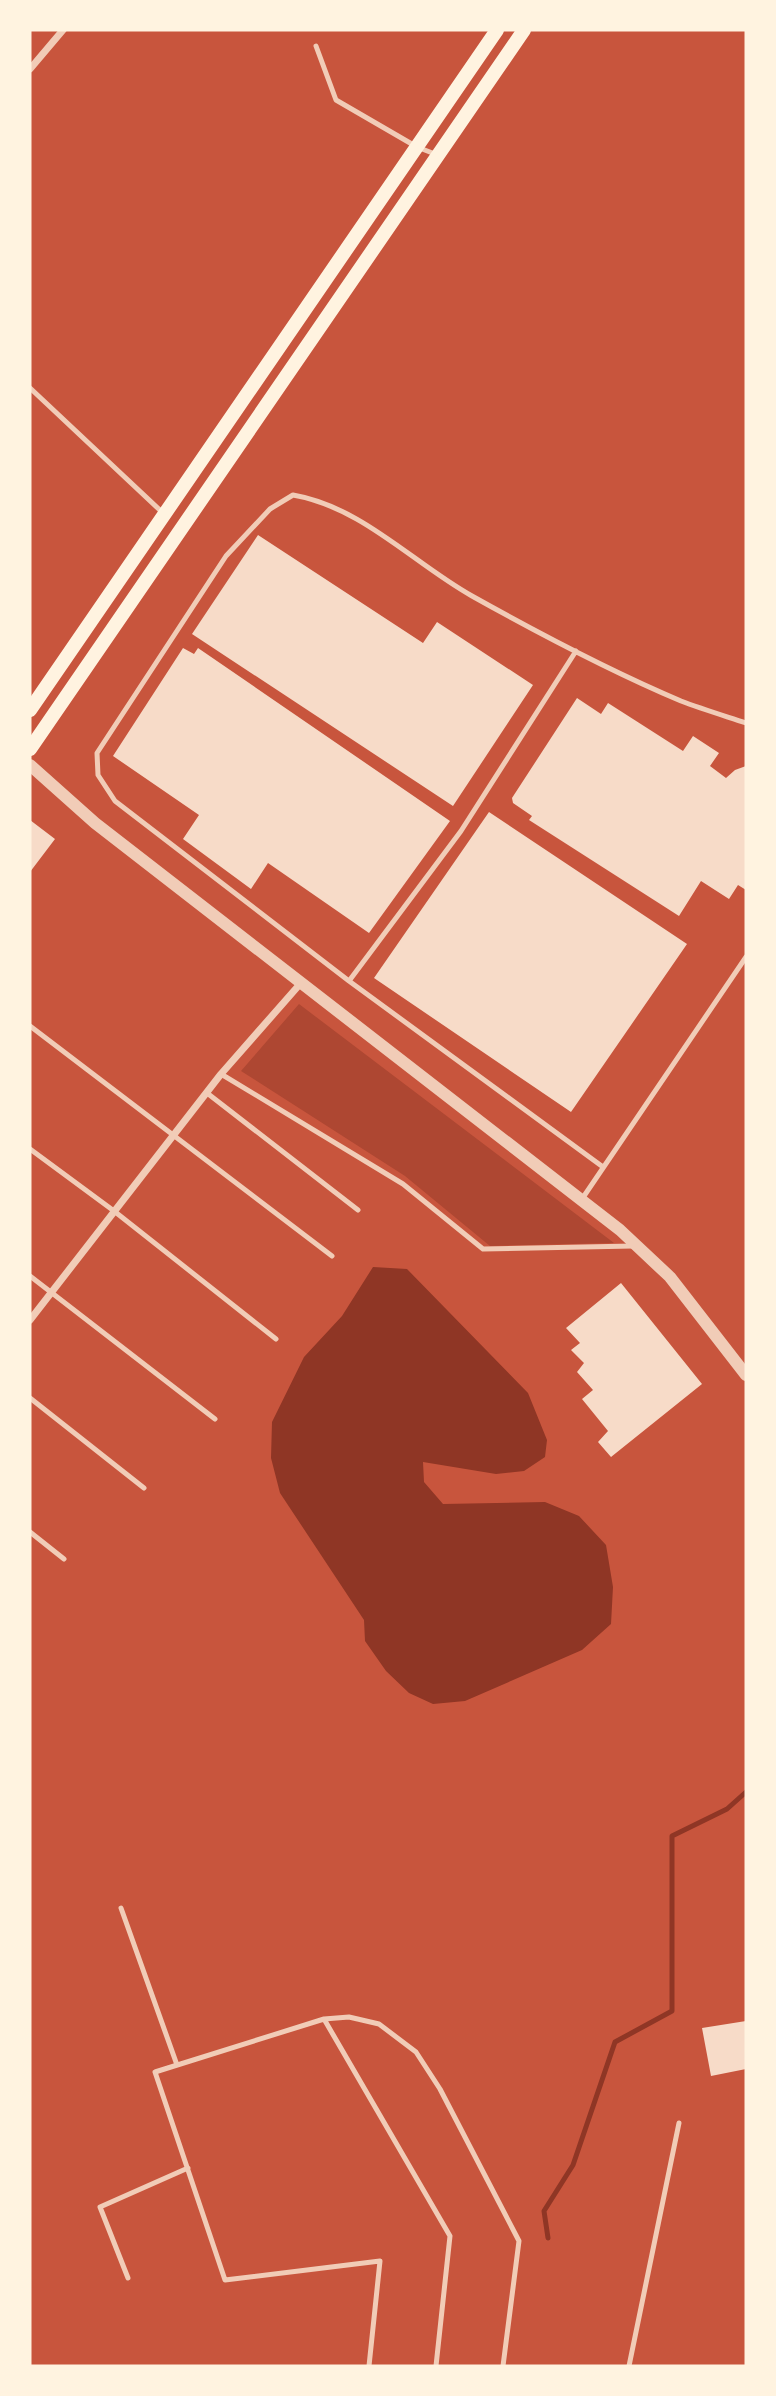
<svg xmlns="http://www.w3.org/2000/svg" width="776" height="2396" font-family="Figtree,sans-serif">
  <style>
    .green { fill: #ae4732 }
    .water { fill: #8f3625 }
    .lines { fill: none; stroke-linecap: round; stroke-linejoin: round }
    .stream { stroke: #8f3625; stroke-width: 5 }
    .building { fill: #f7dbc8 }
    .service { stroke: #f1ccb7; stroke-width: 5 }
    .minor { stroke: #f1ccb7; stroke-width: 7 }
    .tertiary { stroke: #f1ccb7; stroke-width: 12 }
    .secondary { stroke: #fff3e0; stroke-width: 14 }
  </style>
  <rect width="100%" height="100%" fill="#c8553d"/>
  <path class="green" d="M299,1004L614,1243L490,1246L405,1176L241,1071Z"/>
  <path class="water" d="M373,1267L407,1269L528,1393L547,1440L545,1457L524,1471L496,1474L423,1462L424,1482L443,1504L545,1502L579,1516L606,1545L613,1587L611,1624L582,1650L465,1701L433,1704L409,1693L386,1671L365,1641L364,1620L280,1493L271,1458L272,1422L304,1357L342,1316Z"/>
  <g class="lines">
    <path class="stream" d="M548,2238L544,2211L573,2165L615,2042L672,2011V1836L727,1809L746,1792"/>
  </g>
  <path class="building" d="M258,535L423,643L437,622L533,685L453,806L192,634Z
    M183,648L194,654L198,648L450,821L369,933L268,863L251,889L183,839L199,815L113,756Z
    M577,698L601,714L608,703L683,751L693,736L719,753L710,766L726,778L735,770L746,766V890L738,885L729,899L701,881L679,916L529,820L532,816L513,803L512,798Z
    M489,812L687,944L571,1112L374,978Z
    M30,820L55,839L30,872Z
    M621,1283L702,1384L611,1457L598,1442L608,1431L582,1399L593,1390L577,1372L584,1363L571,1350L580,1343L566,1328Z
    M746,2021V2069L711,2076L702,2028Z"/>
  <g class="lines">
    <path class="service" d="M316,46L336,100L417,147L435,154
      M30,388L163,513
      M349,981L461,831L576,651
      M30,1026L332,1256
      M221,1074L403,1184L483,1249L633,1246
      M207,1093L358,1210
      M30,1149L114,1211L276,1339
      M603,1167L349,981L115,801L98,775L97,753L226,556L270,509L293,495C362,507 413,563 472,596C540,634 610,671 681,701C702,709 725,716 746,723
      M582,1199L746,957
      M30,1276L215,1419
      M30,1398L144,1488
      M30,1532L64,1559
      M121,1908L177,2065
      M324,2019L450,2236L436,2366
      M128,2278L100,2207L188,2168
      M369,2366L380,2261L225,2280L155,2072L324,2019L349,2017L379,2024L416,2052L440,2089L519,2241L503,2366
      M629,2366L679,2123"/>
    <path class="minor" d="M30,69L63,30
      M30,1320L221,1074L300,984"/>
    <path class="tertiary" d="M30,765L95,823L620,1230L670,1277L746,1375"/>
    <path class="secondary" d="M30,710L497,30
      M30,749L524,30"/>
  </g>
  <rect width="776" height="2396" fill="none" stroke="#fff3e0" stroke-width="63"/>
</svg>
